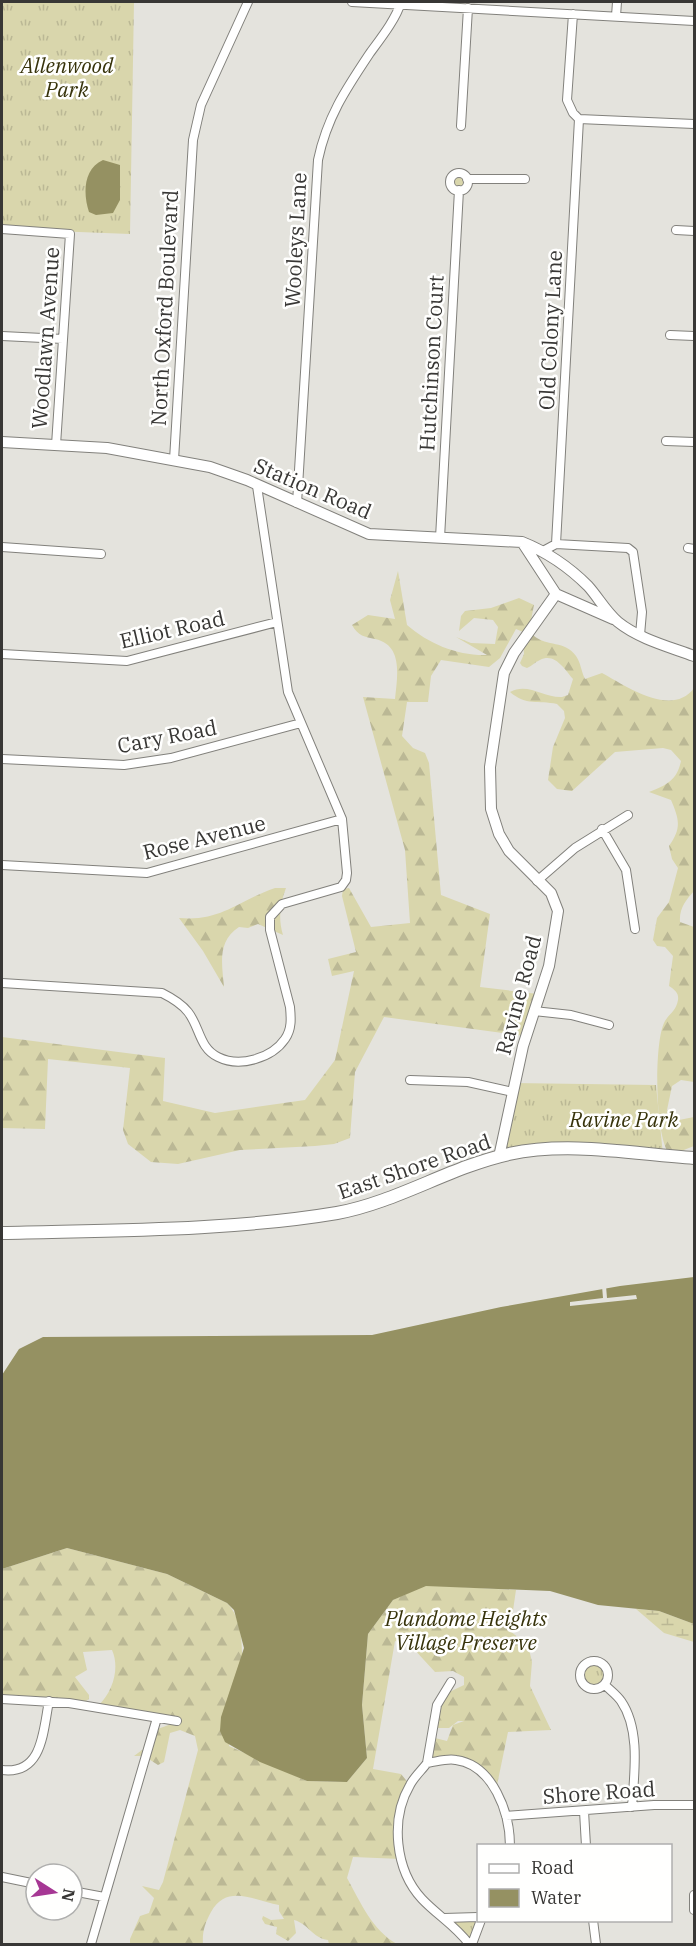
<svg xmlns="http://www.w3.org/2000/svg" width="696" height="1946" font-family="'IBM Plex Serif',serif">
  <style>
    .grass { fill: url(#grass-tufts) }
    .forest { fill: url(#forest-firs) }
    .wetland { fill: url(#wetland-marsh) }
    .water { fill: #959162 }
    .pier { fill: #e4e3dd }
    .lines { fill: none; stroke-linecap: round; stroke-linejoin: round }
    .minor-casing { stroke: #82817c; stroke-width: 10 }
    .tertiary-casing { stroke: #82817c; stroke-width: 12 }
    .secondary-casing { stroke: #82817c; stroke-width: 14 }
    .minor { stroke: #fff; stroke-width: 8 }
    .tertiary { stroke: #fff; stroke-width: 10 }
    .secondary { stroke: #fff; stroke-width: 12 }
    .labels { text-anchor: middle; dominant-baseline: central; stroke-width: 5; stroke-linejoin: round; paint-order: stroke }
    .park-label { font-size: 21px; font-style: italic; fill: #37330b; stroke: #fffffe }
    .street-label { font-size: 21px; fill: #383735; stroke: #fffffe }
  </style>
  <defs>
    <pattern id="grass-tufts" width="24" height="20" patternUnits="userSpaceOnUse" patternTransform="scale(1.5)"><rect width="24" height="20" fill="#d9d6ac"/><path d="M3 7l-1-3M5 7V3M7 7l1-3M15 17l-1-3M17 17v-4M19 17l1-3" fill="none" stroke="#bbb895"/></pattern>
    <pattern id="forest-firs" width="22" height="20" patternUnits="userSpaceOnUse" patternTransform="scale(1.5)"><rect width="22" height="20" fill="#d9d6ac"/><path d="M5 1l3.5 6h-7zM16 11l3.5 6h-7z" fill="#bbb895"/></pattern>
    <pattern id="wetland-marsh" width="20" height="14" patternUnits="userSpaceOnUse" patternTransform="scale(1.5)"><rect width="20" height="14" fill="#d9d6ac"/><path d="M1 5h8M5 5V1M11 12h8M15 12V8" fill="none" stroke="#bbb895"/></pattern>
  </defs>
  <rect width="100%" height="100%" fill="#e4e3dd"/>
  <path class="grass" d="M2,2H134L130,234L2,229Z
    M452 182a7 7 0 1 1 14 0a7 7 0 1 1-14 0Z
    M513,1083L656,1085L663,1155L578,1149L499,1157Z
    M580 1675a14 14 0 1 1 28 0a14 14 0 1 1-28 0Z
    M478,1917L472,1944L444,1918Z"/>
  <path class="forest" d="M398,571L407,625C429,644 458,656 487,655L456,637L471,643L495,644L498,627L493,620L474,618L459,631L461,616L465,611L491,608L519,598L534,605L531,620L534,636C547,647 565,640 576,656C581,663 581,671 585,679L602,673C626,686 672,718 694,688V891C686,900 679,908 680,922L694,927V1082L681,1080L672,1086L667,1110L679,1120L694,1117V1146L676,1153L668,1152C655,1132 654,1045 664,1023C668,1014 676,1012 678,1000C679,993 675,990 669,986L673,956L665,947L657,946L653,940L657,918L669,902L678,868L672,859L669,846C682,828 679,819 671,800L649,792C667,785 677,780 681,761L671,750L663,748L615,752L572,791L557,789L548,780L553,747L565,718L564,711L557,704C538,700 526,706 510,692C528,682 544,698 562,697L568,695L573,679C565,670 555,652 540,660C535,662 532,666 527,668L522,666L520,663L524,654L523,632L516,629L500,658L489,667L441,660L431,676L428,702H407L402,736L413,748L425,753L429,763L441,895L490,914L480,987L538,994L524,1036L384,1017L355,1072L350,1138L334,1144L315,1146L240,1150L178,1164L151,1162L128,1144L123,1130L130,1068L48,1059L45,1129L2,1128V1037L165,1058L163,1101L215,1113L305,1100L335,1060L354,971L332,976L328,959L356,952L342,896L343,889L349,888L371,927L410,923L405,850L363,697L395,699C397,678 404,645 375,639C365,637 358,636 352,625L368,615L395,619L390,600Z
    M275,888H286C280,903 278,919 283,935L258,924L248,928L239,927C217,941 222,964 224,987L203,951L179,918C221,922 239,900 275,888Z
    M67,1548L167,1574L227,1603C256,1632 235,1709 229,1746L307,1781L347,1782L367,1758L362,1705L368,1634L393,1600L426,1585L516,1590L510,1631L528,1645L532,1662L530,1686L551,1730L508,1732L496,1790L465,1762L427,1763L435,1738L447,1741L453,1725L464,1721H458L449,1728H437L441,1696L464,1685V1677L453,1671L435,1672L412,1647L395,1641L373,1769L401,1774L410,1785L401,1809V1859L353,1857L347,1878C361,1903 372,1930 397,1944H329L328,1940C312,1938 309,1924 294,1920L296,1933L288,1941L276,1934L277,1927L265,1924L262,1919L263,1916L271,1920L284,1919L279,1911V1905C255,1901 227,1883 211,1912C205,1923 202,1932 203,1944H130V1939L140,1916L149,1913L154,1898L142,1886L159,1890L163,1882L198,1750L195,1736L180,1730L170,1733L164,1762L158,1765L144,1756H134L142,1750L150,1749L152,1731L177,1722L99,1705C113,1691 120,1668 112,1650L83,1652L87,1670L75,1677L89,1695V1699L86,1701L2,1699V1569Z"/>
  <path class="wetland" d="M636,1609L659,1611L694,1624V1642L664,1633Z"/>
  <path class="water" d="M103,160L120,165V200L113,213L96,215L89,212C83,194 83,169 103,160Z
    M694,1277V1624L659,1611L598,1605L550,1591L426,1586L393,1600L368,1634L362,1705L367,1758L347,1782L307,1781L260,1762L225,1742L220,1731L221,1717L244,1648L234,1610L227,1603L167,1574L67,1548L2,1569V1375L19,1349L43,1337L372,1335L501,1307L620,1286Z"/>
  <path class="pier" d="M602,1286H606L607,1298L636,1295L637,1299L570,1306V1302L603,1298Z"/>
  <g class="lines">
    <g class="minor-casing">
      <path id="minor" d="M352,2L694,21
        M573,14L567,100L573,113L579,119
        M616,16L617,2
        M579,119L694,124
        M461,126L468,8
        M450 182a9 9 0 1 1 18 0a9 9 0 1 1-18 0Z
        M467,179H525
        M2,229L70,234L56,445
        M676,230L694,231
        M670,335L694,336
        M2,336L63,339
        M666,441L694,442
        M174,460L193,140L201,105L248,2
        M297,503L318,160C327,117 346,89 370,53C381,38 396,19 401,2
        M440,538L459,190
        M556,544L579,119
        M2,547L101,554
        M688,548L694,549
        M543,551L556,544L628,548L633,552L642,612L640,635
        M2,654L127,661L277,622
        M2,759L124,765L171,758L301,723
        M602,829L626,870L635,929
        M2,865L147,873L342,819
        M537,881L575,848L628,815
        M2,983L162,993C172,998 181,1003 188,1012C200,1027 199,1048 218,1057C240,1068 272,1058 285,1039C292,1029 291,1018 290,1007L270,930V917L282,904L341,887L346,880L347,873L342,819L288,692L257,486
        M534,1011L571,1015L609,1025
        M410,1080L468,1082L513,1092
        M580 1675a14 14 0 1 1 28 0a14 14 0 1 1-28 0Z
        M605,1685C610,1690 617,1695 621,1701C641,1730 634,1775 632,1807
        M2,1699L69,1703L177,1721
        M427,1763L437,1705L451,1682
        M2,1770C43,1775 43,1731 49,1701
        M584,1811L586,1846
        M506,1816L654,1805H694
        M2,1877L36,1884
        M72,1891L104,1897
        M694,1895V1910
        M444,1918L478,1917
        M593,1920L596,1944
        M91,1944L157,1718
        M469,1944C456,1926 437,1915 422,1899C395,1870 390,1819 410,1785C414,1777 422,1770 427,1763C436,1762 447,1758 456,1760C493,1765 510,1813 510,1846
        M472,1944L481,1920"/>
    </g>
    <g class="tertiary-casing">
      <path id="tertiary" d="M2,442L107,448L210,467L247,480L369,534L522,542C547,552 569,567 588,586C598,597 606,612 618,622C639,639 670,647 694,656
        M522,542L556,594
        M556,594L613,619
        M499,1157L523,1046L549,966L558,911L551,893L509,851L499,834L491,809L490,767L504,673L514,653L556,594"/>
    </g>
    <g class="secondary-casing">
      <path id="secondary" d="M2,1233C110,1230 230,1231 337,1213C397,1202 450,1167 509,1154C569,1141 634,1154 694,1158"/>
    </g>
    <use href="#minor" class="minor"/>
    <use href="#tertiary" class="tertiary"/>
    <use href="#secondary" class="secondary"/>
  </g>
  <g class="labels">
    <g class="park-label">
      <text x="67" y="65">Allenwood<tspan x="67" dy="24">Park</tspan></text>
      <text x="624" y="1119">Ravine Park</text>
      <text x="466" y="1618">Plandome Heights<tspan x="466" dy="24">Village Preserve</tspan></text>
    </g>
    <g class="street-label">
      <text transform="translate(295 240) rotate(-87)">Wooleys Lane</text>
      <text transform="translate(164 308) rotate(-87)">North Oxford Boulevard</text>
      <text transform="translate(550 330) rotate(-87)">Old Colony Lane</text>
      <text transform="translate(45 338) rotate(-86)">Woodlawn Avenue</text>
      <text transform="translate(431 363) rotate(-87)">Hutchinson Court</text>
      <text transform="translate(313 488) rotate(23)">Station Road</text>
      <text transform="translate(172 629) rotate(-13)">Elliot Road</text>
      <text transform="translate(167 736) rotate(-11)">Cary Road</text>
      <text transform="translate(204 837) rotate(-14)">Rose Avenue</text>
      <text transform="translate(518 995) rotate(-75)">Ravine Road</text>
      <text transform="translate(414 1166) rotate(-19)">East Shore Road</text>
      <text transform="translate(599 1792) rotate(-4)">Shore Road</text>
    </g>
  </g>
  <rect width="696" height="1946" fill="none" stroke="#383735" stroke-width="6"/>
  <rect x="477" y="1844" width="195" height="78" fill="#fffffe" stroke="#afafae" stroke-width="1.5"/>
  <rect x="489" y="1864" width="30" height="9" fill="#ffffff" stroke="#afafae" stroke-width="1.5"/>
  <text x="531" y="1874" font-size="18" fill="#383735">Road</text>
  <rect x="489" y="1889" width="30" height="18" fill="#959162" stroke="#afafae" stroke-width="1.5"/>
  <text x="531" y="1904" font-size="18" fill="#383735">Water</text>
  <g transform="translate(54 1892) rotate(102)"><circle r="28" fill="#fffffe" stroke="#afafae" stroke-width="1.5"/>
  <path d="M0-4.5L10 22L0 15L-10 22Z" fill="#a63794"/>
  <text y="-9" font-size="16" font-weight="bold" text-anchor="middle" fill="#383735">N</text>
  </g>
</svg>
